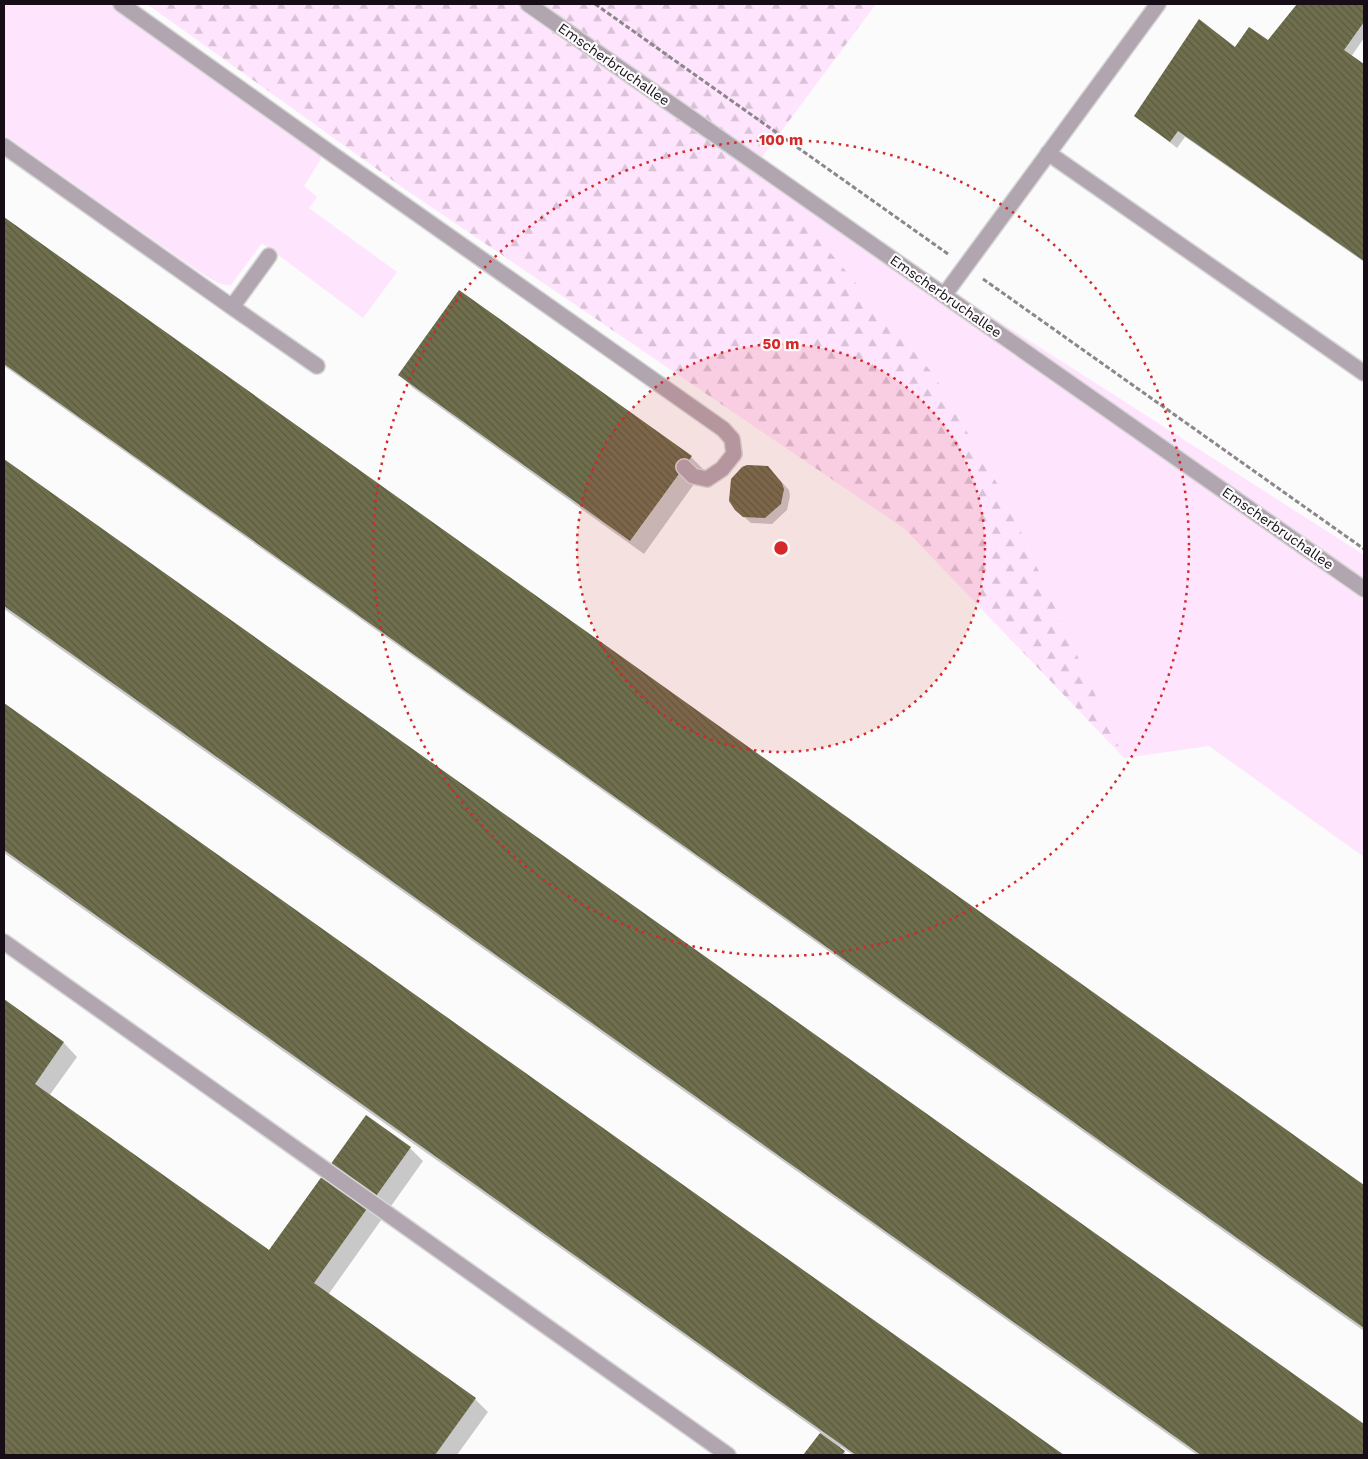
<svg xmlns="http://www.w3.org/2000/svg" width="1368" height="1459" font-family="'Work Sans',sans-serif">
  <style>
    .grass { fill: #fee4fc }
    .forest { fill: url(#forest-firs) }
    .shadow { fill: #0003 }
    .building { fill: url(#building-back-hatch) }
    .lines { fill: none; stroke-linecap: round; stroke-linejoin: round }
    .minor-casing { stroke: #d6d5d6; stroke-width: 18 }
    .path { stroke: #8b878b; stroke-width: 3; stroke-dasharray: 5 2.5; stroke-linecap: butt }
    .minor { stroke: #b1a5b0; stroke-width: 15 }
    .ring { fill: none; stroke: #d62828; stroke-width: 2.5; stroke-dasharray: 2.5 5 }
    .labels { text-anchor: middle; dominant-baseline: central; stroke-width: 4.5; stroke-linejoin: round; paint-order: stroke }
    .street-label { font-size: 14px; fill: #160d16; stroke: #fbfbfb }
    .centre { fill: #d62828; stroke: #fbfbfb; stroke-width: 2.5 }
    .ring-label { font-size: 15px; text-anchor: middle; font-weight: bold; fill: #d62828; stroke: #fbfbfb; stroke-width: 4.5; stroke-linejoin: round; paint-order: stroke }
  </style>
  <defs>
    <pattern id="forest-firs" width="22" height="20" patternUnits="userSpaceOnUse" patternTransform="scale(1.25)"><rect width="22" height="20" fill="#fee4fc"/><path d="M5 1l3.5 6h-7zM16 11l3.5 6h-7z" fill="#d9c2d7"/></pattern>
    <pattern id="building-back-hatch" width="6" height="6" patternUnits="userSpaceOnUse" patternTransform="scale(1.25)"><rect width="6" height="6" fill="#6f6f4e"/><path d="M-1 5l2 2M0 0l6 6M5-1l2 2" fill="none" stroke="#5a5a40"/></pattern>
  </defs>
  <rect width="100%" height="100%" fill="#fbfbfb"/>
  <path class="grass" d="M4,4H111L319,153L321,159L304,186L317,197L309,208L397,272L363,318L262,243L231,285C221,287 207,276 198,271L4,135Z
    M755,165L1364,555V857L1209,746L1124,758L1005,497L934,375Z"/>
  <path class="forest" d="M147,4H876L756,165L934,375L1005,497L1124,758L905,529L402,187Z"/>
  <path class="shadow" d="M1298,4H1364V38L1351,57L1364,66V262L1185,137L1177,148L1136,116L1235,48L1268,41Z
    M4,219L1364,1187V1331L4,366Z
    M400,375L691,457L704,470L644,554L413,388Z
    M4,460L1364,1425V1455H1197L4,609Z
    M775,475L789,490L790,496L787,510L772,524L751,523L743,516Z
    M4,705L1062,1455H853L841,1447L840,1448L847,1455H805L821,1433L4,853Z
    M4,1001L64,1043L77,1057L49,1096L270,1252L410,1148L423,1161L328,1295L475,1399L488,1412L457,1455H4Z"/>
  <path class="building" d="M1297,4H1364V22L1344,50L1364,64V261L1178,131L1170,142L1134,116L1199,19L1235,47L1249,27L1268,40Z
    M4,217L1364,1185V1328L4,364Z
    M459,290L692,456L630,541L398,375Z
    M4,459L1364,1424V1455H1201L4,606Z
    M747,465L768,466L782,483L784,489L781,504L765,518L743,517L735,510L729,501L731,479L742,467Z
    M4,703L1064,1455H856L4,850Z
    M4,999L64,1042L35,1084L269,1250L366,1115L411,1147L314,1283L476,1398L435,1455H4Z
    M820,1433L845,1451L842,1455H803Z"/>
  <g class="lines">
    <g class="minor-casing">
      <path id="minor" d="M121,4L332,154L723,429L732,439L734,454L722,469L707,479L693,476L684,467
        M528,4L1364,589
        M4,146L232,307L269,256
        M1048,153L1364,373
        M945,294L1158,4
        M232,307L317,366
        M4,942L728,1455"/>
    </g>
    <path class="path" d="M595,4L948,254
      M983,279L1364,549"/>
    <use href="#minor" class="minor"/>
  </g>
  <circle cx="781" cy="548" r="204" fill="#d62828" fill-opacity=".12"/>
  <g class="ring">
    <circle cx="781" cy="548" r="204"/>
    <circle cx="781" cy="548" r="408"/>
  </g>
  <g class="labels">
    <g class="street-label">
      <text transform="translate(614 64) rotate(35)">Emscherbruchallee</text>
      <text transform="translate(946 296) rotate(35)">Emscherbruchallee</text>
      <text transform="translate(1278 528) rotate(35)">Emscherbruchallee</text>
    </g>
  </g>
  <circle cx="781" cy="548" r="8" class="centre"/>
  <g class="ring-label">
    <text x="781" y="145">100 m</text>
    <text x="781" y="349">50 m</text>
  </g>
  <rect width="1368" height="1459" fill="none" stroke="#160d16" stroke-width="10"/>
</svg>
